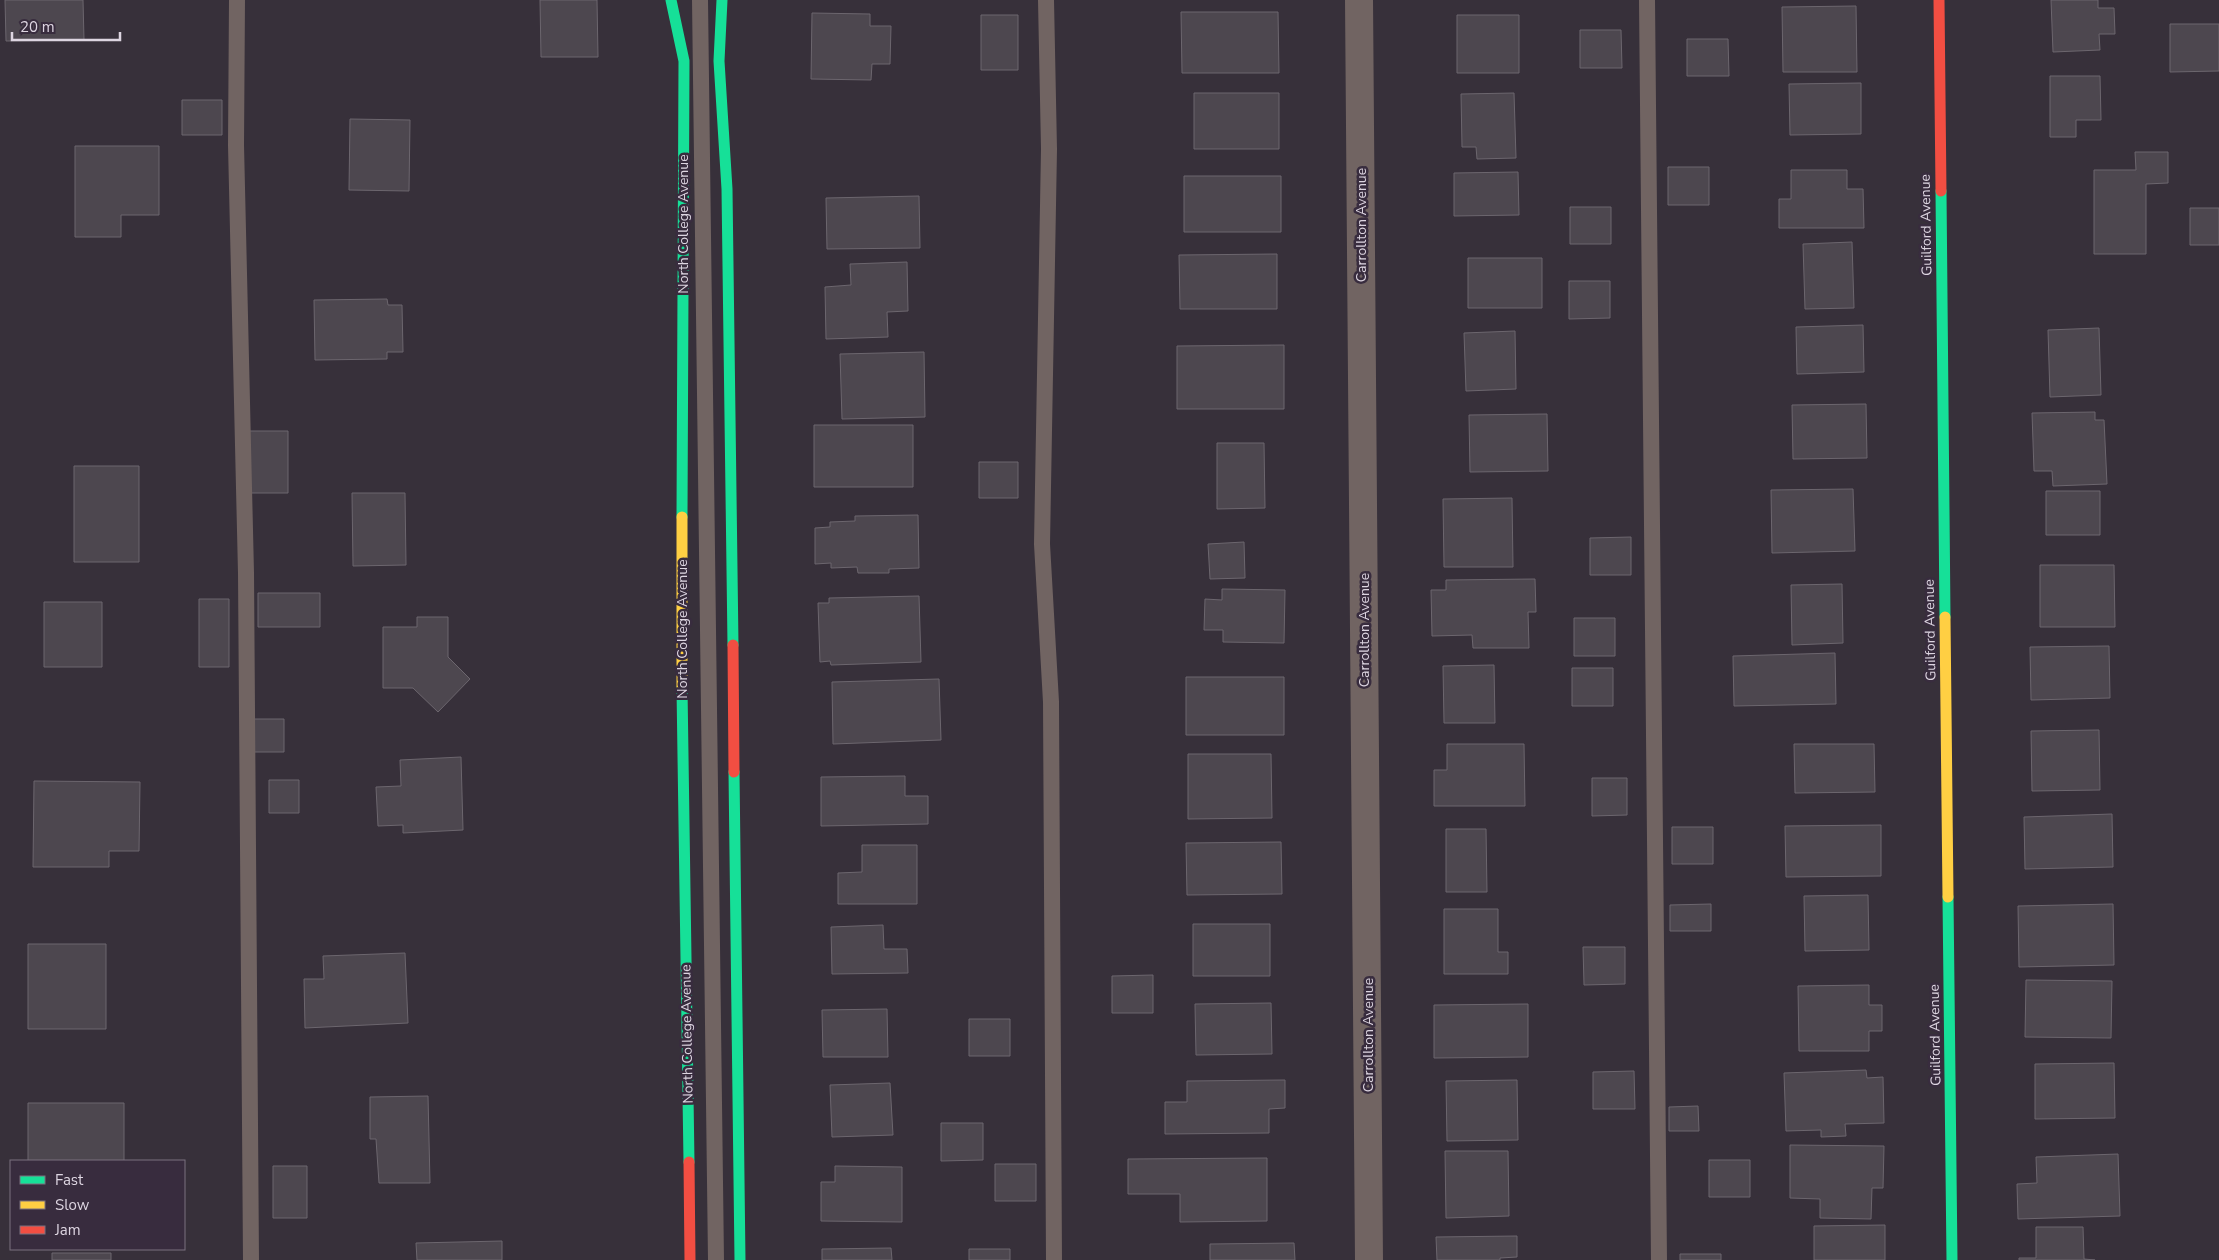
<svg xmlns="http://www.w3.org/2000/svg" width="2219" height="1260" font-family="'Nunito Sans',sans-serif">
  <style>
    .building { fill: #4d474f; stroke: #6c666e }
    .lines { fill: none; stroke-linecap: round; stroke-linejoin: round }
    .lane { stroke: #716462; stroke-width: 16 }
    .street { stroke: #716462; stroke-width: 28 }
    .fast { stroke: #16e098; stroke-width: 11 }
    .slow { stroke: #ffcf43; stroke-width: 11 }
    .jam { stroke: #f24e42; stroke-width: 11 }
    .labels { text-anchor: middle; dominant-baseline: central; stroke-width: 5; stroke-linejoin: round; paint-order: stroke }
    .street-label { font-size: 14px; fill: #ddd5e1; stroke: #382c3e }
  </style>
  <rect width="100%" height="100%" fill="#37303a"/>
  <path class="building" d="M5,0H83L84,40L6,41Z
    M540,0H597L598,57H541Z
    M2051,0H2098V8H2114L2115,34H2099L2100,50L2053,52Z
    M1856,6L1857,72H1783L1782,7Z
    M1181,12H1278L1279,73H1182Z
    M812,13L870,14V26H891L890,64H872L871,80L811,79Z
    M981,15H1018V70H981Z
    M1457,15H1519V73H1457Z
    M2170,24H2219V71L2170,72Z
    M1580,30H1621L1622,68H1580Z
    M1687,39H1728L1729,76H1687Z
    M2050,76H2100L2101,120H2076V137H2050Z
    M1861,83V134L1790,135L1789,84Z
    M1194,93H1279V149H1194Z
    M1514,93L1516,158L1477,159L1476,147H1462L1461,94Z
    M182,100H222V135H182Z
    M350,119L410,120L409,191L349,190Z
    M75,146H159V215H121V237H75Z
    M2135,152H2168V183L2146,184V254H2094V170H2136Z
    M1668,167H1709V205H1668Z
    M1791,170H1847V189H1863L1864,228H1779V199H1791Z
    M1518,172L1519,215L1454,216V173Z
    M1184,176H1281V232H1184Z
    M919,196L920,248L827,249L826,198Z
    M1570,207H1611V244H1570Z
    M2190,208H2219V245H2190Z
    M1852,242L1854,308L1805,309L1803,244Z
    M1277,254V309H1180L1179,255Z
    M1468,258H1542V308H1468Z
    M907,262L908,311L887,312L888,337L826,339L825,287L851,285L850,264Z
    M1569,281H1610V318L1569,319Z
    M387,299L388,305H402L403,352H387V359L315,360L314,300Z
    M1863,325L1864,372L1797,374L1796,327Z
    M2099,328L2101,395L2050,397L2048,330Z
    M1515,331L1516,389L1466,391L1464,333Z
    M1284,345V409H1177V346Z
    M924,352L925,417L842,419L840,354Z
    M1866,404L1867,458L1793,459L1792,405Z
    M2095,412V420H2104L2107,484L2053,486L2052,471H2034L2032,413Z
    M1547,414L1548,471L1470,472L1469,415Z
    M814,425H913V487H814Z
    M248,431H288V493H248Z
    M1217,443H1264L1265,508L1217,509Z
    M979,462H1018V498H979Z
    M74,466H139V562H74Z
    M1853,489L1855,551L1772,553L1771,490Z
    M2046,491H2100V535H2046Z
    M352,493H405L406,565L353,566Z
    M1512,498L1513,567H1444L1443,499Z
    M918,515L919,568L889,569V573H858L857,567L831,568V563L815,564V528L830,527V522L855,521V516Z
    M1631,537V575H1590V538Z
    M1244,542L1245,578L1210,579L1208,544Z
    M2040,565H2114L2115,627H2040Z
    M1535,579L1536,612H1528L1529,648H1473L1472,635L1432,636L1431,590H1446V580Z
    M1842,584L1843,643L1792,645L1791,585Z
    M1222,589L1285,590L1284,643L1223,642V630H1204L1205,599L1222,600Z
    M258,593H320V627H258Z
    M919,596L921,662L831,665L830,661L820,662L818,603H829V598Z
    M199,599H229V667H199Z
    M44,602H102V667H44Z
    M417,617H448V657L470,679L438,712L413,688H383V627H417Z
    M1574,618H1615V656H1574Z
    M2109,646L2110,698L2031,700L2030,647Z
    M1835,653L1836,704L1734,706L1733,656Z
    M1494,665L1495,723H1444L1443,666Z
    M1572,668H1613V706H1572Z
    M1186,677H1284V735H1186Z
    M939,679L941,740L833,744L832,682Z
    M253,719H284V752H253Z
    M2099,730L2100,790L2032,791L2031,731Z
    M1447,744H1524L1525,806H1434V770H1447Z
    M1794,744H1874L1875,792L1795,793Z
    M1188,754H1271L1272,818L1188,819Z
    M461,757L463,830L403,833V825L378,826L376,787L401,786L400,760Z
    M905,776V796H928V824L821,826V777Z
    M1592,778H1627V815L1592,816Z
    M269,780H299V813H269Z
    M34,781L140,782L139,851H109V867H33Z
    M2112,814L2113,867L2025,869L2024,817Z
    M1881,825V876L1786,877L1785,826Z
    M1672,827H1713V864H1672Z
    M1446,829H1486L1487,892H1446Z
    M1281,842L1282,894L1187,895L1186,843Z
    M862,845H917V904H838V873L862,872Z
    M1868,895L1869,950L1805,951L1804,896Z
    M1711,904V931H1670V905Z
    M2113,904L2114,965L2019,967L2018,906Z
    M1444,909H1498V952H1508V974H1444Z
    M1193,924H1270V976H1193Z
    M883,925L884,949H907L908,973L832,974L831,927Z
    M28,944H106V1029H28Z
    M1583,947H1625V984L1584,985Z
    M405,953L408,1023L305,1028L304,979H324L323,956Z
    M1153,975V1013H1112V976Z
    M2026,980L2112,981L2111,1038L2025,1037Z
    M1869,985V1005H1882V1031H1869V1051H1799L1798,986Z
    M1271,1003L1272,1054L1196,1055L1195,1004Z
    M1528,1004V1057L1434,1058V1005Z
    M887,1009L888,1057H823L822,1010Z
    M969,1019H1010V1056H969Z
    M2114,1063L2115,1118L2035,1119V1064Z
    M1866,1070L1867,1078L1883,1077L1884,1123L1845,1124L1846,1136L1821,1137V1130L1786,1131L1784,1073Z
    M1634,1071L1635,1109H1593V1072Z
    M1285,1080V1108L1269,1109V1133L1165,1134V1102H1187V1081Z
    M1517,1080L1518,1140L1447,1141L1446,1081Z
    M890,1083L893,1135L832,1137L830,1085Z
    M428,1096L430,1183H379L376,1139H370V1097Z
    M28,1103H124V1161H28Z
    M1698,1106L1699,1131H1669V1107Z
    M941,1123H983V1160L941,1161Z
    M1790,1145L1884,1146L1883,1188H1872L1871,1219L1820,1218V1199L1790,1198Z
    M1445,1151H1508L1509,1216L1446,1218Z
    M2118,1154L2120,1216L2018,1219L2017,1184L2037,1183L2036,1157Z
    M1267,1158V1221L1180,1222V1194H1128V1159Z
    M1709,1160H1750V1197H1709Z
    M995,1164H1036V1201H995Z
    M273,1166H307V1218H273Z
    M835,1166L902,1167V1222L821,1221V1182H835Z
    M1885,1225V1260H1814V1226Z
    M2036,1227H2083L2084,1259L2095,1260H2019V1258H2036Z
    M1517,1236V1257L1500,1258V1260H1437L1436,1237Z
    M502,1241V1260H417L416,1243Z
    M1294,1243L1295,1260H1210V1244Z
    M891,1248L892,1260H822V1249Z
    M969,1249H1010V1260H969Z
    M52,1253H111V1260H52Z
    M1680,1254H1721V1260H1680Z"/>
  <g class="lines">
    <path class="lane" d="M237,0L236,145L246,573L251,1260
      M700,0L716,1260
      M1046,0L1049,149L1042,544L1051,702L1054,1260
      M1647,0L1659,1260"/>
    <path class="street" d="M1359,0L1369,1260"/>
    <path class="fast" d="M671,0L684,61L682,517
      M722,0L719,61L727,189L733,645
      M1941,191L1945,617
      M682,688L689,1162
      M734,772L740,1260
      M1948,897L1952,1260"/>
    <path class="slow" d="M682,517V688
      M1945,617L1948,897"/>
    <path class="jam" d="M1939,0L1941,191
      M733,645L734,772
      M689,1162L690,1260"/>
  </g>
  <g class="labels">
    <g class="street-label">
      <text transform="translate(683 224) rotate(-90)">North College Avenue</text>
      <text transform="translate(1361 225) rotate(-90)">Carrollton Avenue</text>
      <text transform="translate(1926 225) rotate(-91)">Guilford Avenue</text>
      <text transform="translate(682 629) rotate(-90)">North College Avenue</text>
      <text transform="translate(1364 630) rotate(-90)">Carrollton Avenue</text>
      <text transform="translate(1930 630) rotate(-91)">Guilford Avenue</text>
      <text transform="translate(687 1034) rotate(-91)">North College Avenue</text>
      <text transform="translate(1368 1035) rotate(-90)">Carrollton Avenue</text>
      <text transform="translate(1935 1035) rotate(-91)">Guilford Avenue</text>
    </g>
  </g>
  <rect x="10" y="1160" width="175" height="90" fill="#382c3e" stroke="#7a707f"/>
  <rect x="20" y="1176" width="25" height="8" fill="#16e098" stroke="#7a707f"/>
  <text x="55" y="1185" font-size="15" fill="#ddd5e1">Fast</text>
  <rect x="20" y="1201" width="25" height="8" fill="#ffcf43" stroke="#7a707f"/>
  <text x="55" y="1210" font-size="15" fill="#ddd5e1">Slow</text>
  <rect x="20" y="1226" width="25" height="8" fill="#f24e42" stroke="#7a707f"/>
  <text x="55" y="1235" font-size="15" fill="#ddd5e1">Jam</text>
  <path d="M12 32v8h108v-8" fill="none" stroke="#ddd5e1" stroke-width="2.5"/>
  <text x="20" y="32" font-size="15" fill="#ddd5e1" stroke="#382c3e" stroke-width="4" paint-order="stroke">20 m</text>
</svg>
